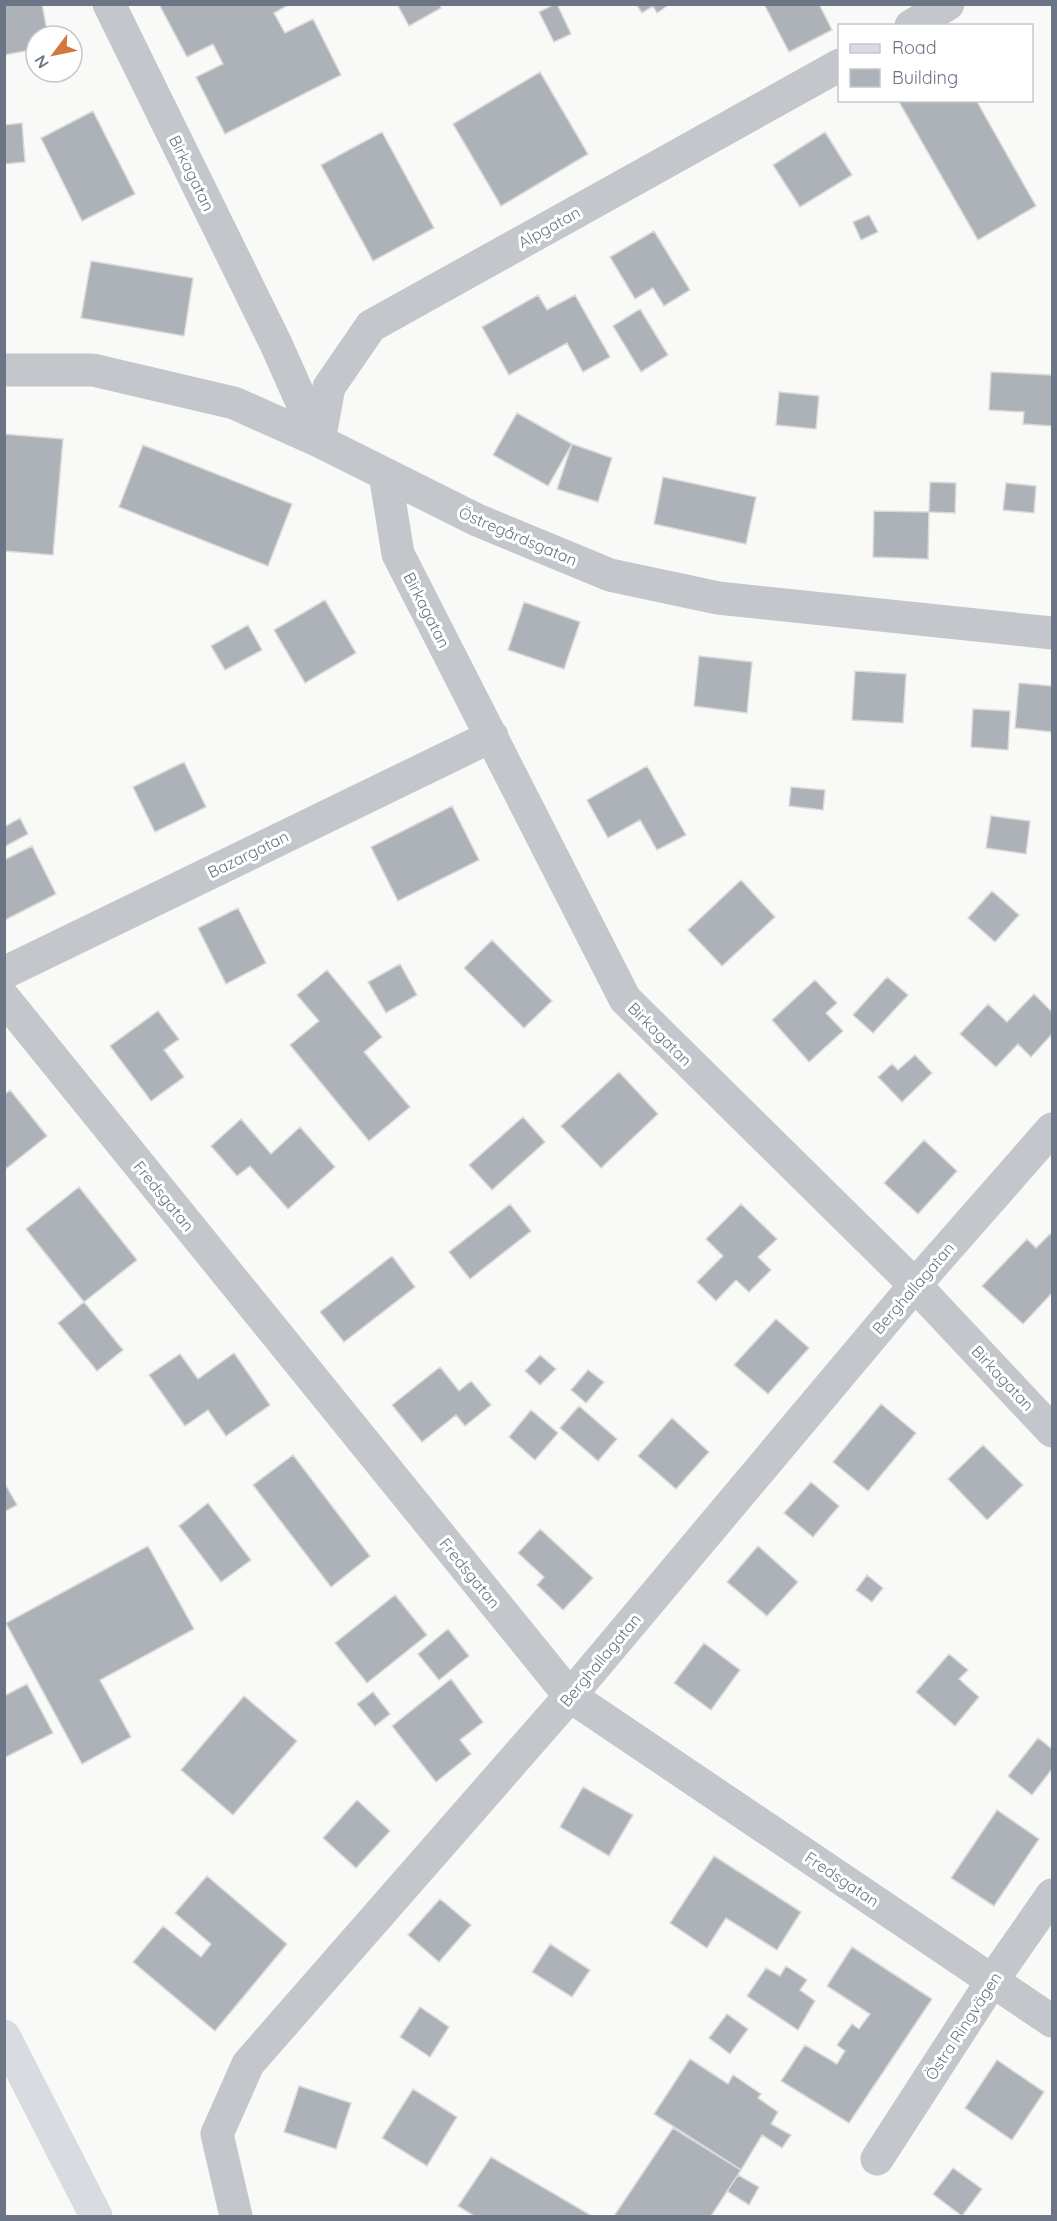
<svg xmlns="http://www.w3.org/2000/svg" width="1057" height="2221" font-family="Quicksand,sans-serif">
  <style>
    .building { fill: #adb2b9; stroke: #dadbd9; stroke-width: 1.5 }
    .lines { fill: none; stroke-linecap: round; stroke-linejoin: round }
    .minor { stroke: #c3c6ca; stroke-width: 33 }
    .major { stroke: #d8dbdf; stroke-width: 33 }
    .labels { text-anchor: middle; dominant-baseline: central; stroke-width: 6; stroke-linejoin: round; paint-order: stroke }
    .street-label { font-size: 16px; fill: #6b7585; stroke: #fff }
  </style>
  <rect width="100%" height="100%" fill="#f9f9f7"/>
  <path class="building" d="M4,4H42L48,36H36V49L4,55Z
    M162,4H290L274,13L285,33L313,19L341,75L225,134L196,77L223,64L213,44L187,57L160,6Z
    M397,4H439L441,8L409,26Z
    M555,4H557L571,34L554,42L539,12Z
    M636,4H670L657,13L653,6L642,13Z
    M764,4H819L832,30L789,52Z
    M540,72L588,154L501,206L453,124Z
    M898,100H976L1036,206L978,240Z
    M93,111L135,194L82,221L41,138Z
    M22,123L25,162L4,164V125Z
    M382,132L434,228L373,261L321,165Z
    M825,132L852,175L800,207L773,165Z
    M869,215L878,232L861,240L853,222Z
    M654,231L690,290L664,306L653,288L635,299L610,257Z
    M91,261L193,278L184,336L81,318Z
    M538,295L547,310L575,295L610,357L583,372L567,343L509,375L482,327Z
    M640,309L668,355L641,372L613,326Z
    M991,372L1052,375V426L1023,424L1024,412L989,410Z
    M779,392L819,396L816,429L776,425Z
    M517,413L572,444L548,486L493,455Z
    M4,434L63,439L53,555L4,551Z
    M572,444L612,458L598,502L557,489Z
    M143,445L292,504L268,566L119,507Z
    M663,477L756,497L746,544L654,524Z
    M930,482L956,483L955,513L929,512Z
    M1006,483L1036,486L1034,513L1003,510Z
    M874,511L929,512L928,559L873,557Z
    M325,600L356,653L305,683L274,630Z
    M524,602L580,622L564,669L508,650Z
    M248,625L262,650L225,670L211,646Z
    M699,656L752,662L747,713L694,706Z
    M855,671L906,674L903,723L852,720Z
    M1019,683L1052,686V732L1015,728Z
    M973,709L1010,711L1008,750L971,747Z
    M184,762L206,807L155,832L133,787Z
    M647,766L686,835L657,850L640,820L608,838L587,800Z
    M791,787L825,790L823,810L789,806Z
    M452,806L479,860L398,901L371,847Z
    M991,816L1030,821L1026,854L986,848Z
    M20,818L28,834L4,847V827Z
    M32,846L56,894L5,920L4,860Z
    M741,880L775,917L722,966L688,930Z
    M992,891L1019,915L995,942L968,918Z
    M238,908L266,963L226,984L198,928Z
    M492,940L552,1001L524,1028L464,968Z
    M400,964L417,995L386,1013L368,982Z
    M327,970L382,1037L364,1052L410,1107L369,1141L290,1045L319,1021L297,995Z
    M887,977L908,995L873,1033L853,1015Z
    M815,980L837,1003L826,1013L843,1031L809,1062L772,1020Z
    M1034,994L1052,1012V1034L1031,1057L1018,1044L996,1067L960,1034L988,1004L1007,1022Z
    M158,1011L179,1039L164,1050L184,1077L151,1101L110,1046Z
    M915,1055L932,1073L902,1102L878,1077L892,1064L898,1070Z
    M619,1072L658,1114L601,1168L561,1126Z
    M10,1090L47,1136L7,1168L4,1165V1095Z
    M523,1117L545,1142L492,1190L469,1165Z
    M241,1119L271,1154L300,1127L335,1167L288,1209L250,1166L237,1176L211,1146Z
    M924,1140L957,1171L918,1214L884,1183Z
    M79,1187L137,1260L84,1302L26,1229Z
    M510,1204L531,1231L470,1279L449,1252Z
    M741,1204L777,1239L758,1257L771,1270L749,1292L736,1280L716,1301L697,1282L723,1256L706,1239Z
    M1050,1234L1052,1236V1293L1023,1324L982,1286L1027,1239L1036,1248Z
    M392,1256L415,1287L344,1342L320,1312Z
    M84,1302L123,1350L97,1371L58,1323Z
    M776,1319L809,1348L768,1394L734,1365Z
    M234,1353L270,1405L226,1436L208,1410L185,1426L149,1375L180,1354L198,1379Z
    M540,1355L556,1369L540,1385L525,1371Z
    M440,1367L459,1391L471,1381L491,1405L465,1426L456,1415L422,1442L392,1405Z
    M588,1370L604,1382L586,1403L571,1390Z
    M881,1404L916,1433L868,1491L833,1462Z
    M579,1406L617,1439L598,1461L560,1428Z
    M531,1410L558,1433L535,1460L509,1437Z
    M672,1418L709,1452L676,1489L638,1456Z
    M983,1445L1023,1485L987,1520L948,1479Z
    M293,1455L370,1556L331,1587L253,1485Z
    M4,1482L17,1505L4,1512Z
    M811,1482L839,1506L813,1537L784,1513Z
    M208,1503L251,1560L221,1582L179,1526Z
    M540,1529L593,1578L563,1610L537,1585L544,1577L518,1553Z
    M148,1546L194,1629L100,1680L131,1737L82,1764L6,1623Z
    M758,1546L798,1582L767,1616L727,1582Z
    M867,1575L883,1588L872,1602L856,1590Z
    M395,1595L427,1635L367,1683L335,1643Z
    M448,1629L469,1656L439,1680L418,1654Z
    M704,1643L740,1670L711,1710L674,1683Z
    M949,1654L968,1670L959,1679L979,1697L955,1726L916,1692Z
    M451,1679L483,1722L460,1740L471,1754L436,1782L392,1726Z
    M27,1684L53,1733L4,1758V1696Z
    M373,1692L390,1714L375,1726L357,1704Z
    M244,1696L297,1741L233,1815L181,1770Z
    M1038,1738L1052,1749V1769L1032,1795L1008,1776Z
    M583,1787L633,1815L609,1856L560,1827Z
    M357,1800L390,1831L356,1868L323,1838Z
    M997,1810L1039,1839L994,1906L951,1878Z
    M714,1856L801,1912L777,1950L726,1918L707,1948L670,1923Z
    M207,1876L287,1944L215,2031L133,1962L163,1926L201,1957L211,1944L175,1913Z
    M440,1899L471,1925L439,1962L408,1935Z
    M550,1944L590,1970L572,1997L532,1972Z
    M852,1947L932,1999L849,2123L781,2081L805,2045L837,2064L845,2051L837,2045L852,2024L859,2029L870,2014L827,1986Z
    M786,1966L807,1980L800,1990L815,2001L798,2030L747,1996L766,1968L780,1976Z
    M420,2007L449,2027L430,2057L400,2037Z
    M727,2014L748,2029L730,2054L709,2038Z
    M690,2059L728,2084L733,2075L761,2094L758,2098L778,2112L771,2124L791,2135L782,2148L762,2135L741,2170L654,2114Z
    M997,2060L1044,2092L1012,2140L965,2108Z
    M299,2086L351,2103L336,2149L284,2132Z
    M413,2089L457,2117L427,2166L382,2138Z
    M673,2128L741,2170L711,2216H614Z
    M491,2157L592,2216H474L458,2206Z
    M953,2168L982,2189L962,2216L933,2194Z
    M738,2175L759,2187L749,2205L727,2191Z"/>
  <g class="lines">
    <path class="minor" d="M109,4L276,344L319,441
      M911,26L948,4
      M4,370H93L234,403L319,441L477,520L610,575L718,598L1052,633
      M319,441L329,387L371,326L840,65
      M385,474L398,554L625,999L915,1285L1052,1431
      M4,973L492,736
      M4,998L570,1696L1052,2021
      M877,2159L992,1981L1052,1895
      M236,2216L217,2134L248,2064L570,1696L915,1285L1052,1129"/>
    <path class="major" d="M4,2036L96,2216"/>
  </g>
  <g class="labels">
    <g class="street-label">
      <text transform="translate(192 173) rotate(64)">Birkagatan</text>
      <text transform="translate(549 227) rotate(-29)">Alpgatan</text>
      <text transform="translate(518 536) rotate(23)">Östregårdsgatan</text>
      <text transform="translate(427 610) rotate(63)">Birkagatan</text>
      <text transform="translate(248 854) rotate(-26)">Bazargatan</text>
      <text transform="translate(660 1034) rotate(45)">Birkagatan</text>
      <text transform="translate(164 1196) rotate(51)">Fredsgatan</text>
      <text transform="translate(913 1288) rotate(-49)">Berghallagatan</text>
      <text transform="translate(1003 1378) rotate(47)">Birkagatan</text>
      <text transform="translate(470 1573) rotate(51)">Fredsgatan</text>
      <text transform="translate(600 1660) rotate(-50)">Berghallagatan</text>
      <text transform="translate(842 1879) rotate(34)">Fredsgatan</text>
      <text transform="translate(963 2026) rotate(-57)">Östra Ringvägen</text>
    </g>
  </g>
  <rect width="1057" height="2221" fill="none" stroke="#6b7585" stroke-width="12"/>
  <rect x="838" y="24" width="195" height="78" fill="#ffffff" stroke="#c4c8ce" stroke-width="1.5"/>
  <rect x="850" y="44" width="30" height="9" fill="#d8dbdf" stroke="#c4c8ce" stroke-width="1.5"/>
  <text x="892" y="54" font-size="18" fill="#6b7585">Road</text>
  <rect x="850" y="69" width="30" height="18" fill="#adb2b9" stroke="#c4c8ce" stroke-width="1.5"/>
  <text x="892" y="84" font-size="18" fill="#6b7585">Building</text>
  <g transform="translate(54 54) rotate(238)"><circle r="28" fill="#ffffff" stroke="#c4c8ce" stroke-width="1.5"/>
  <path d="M0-4.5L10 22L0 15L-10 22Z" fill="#d2773d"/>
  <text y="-9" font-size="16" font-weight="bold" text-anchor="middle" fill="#6b7585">N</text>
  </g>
</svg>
